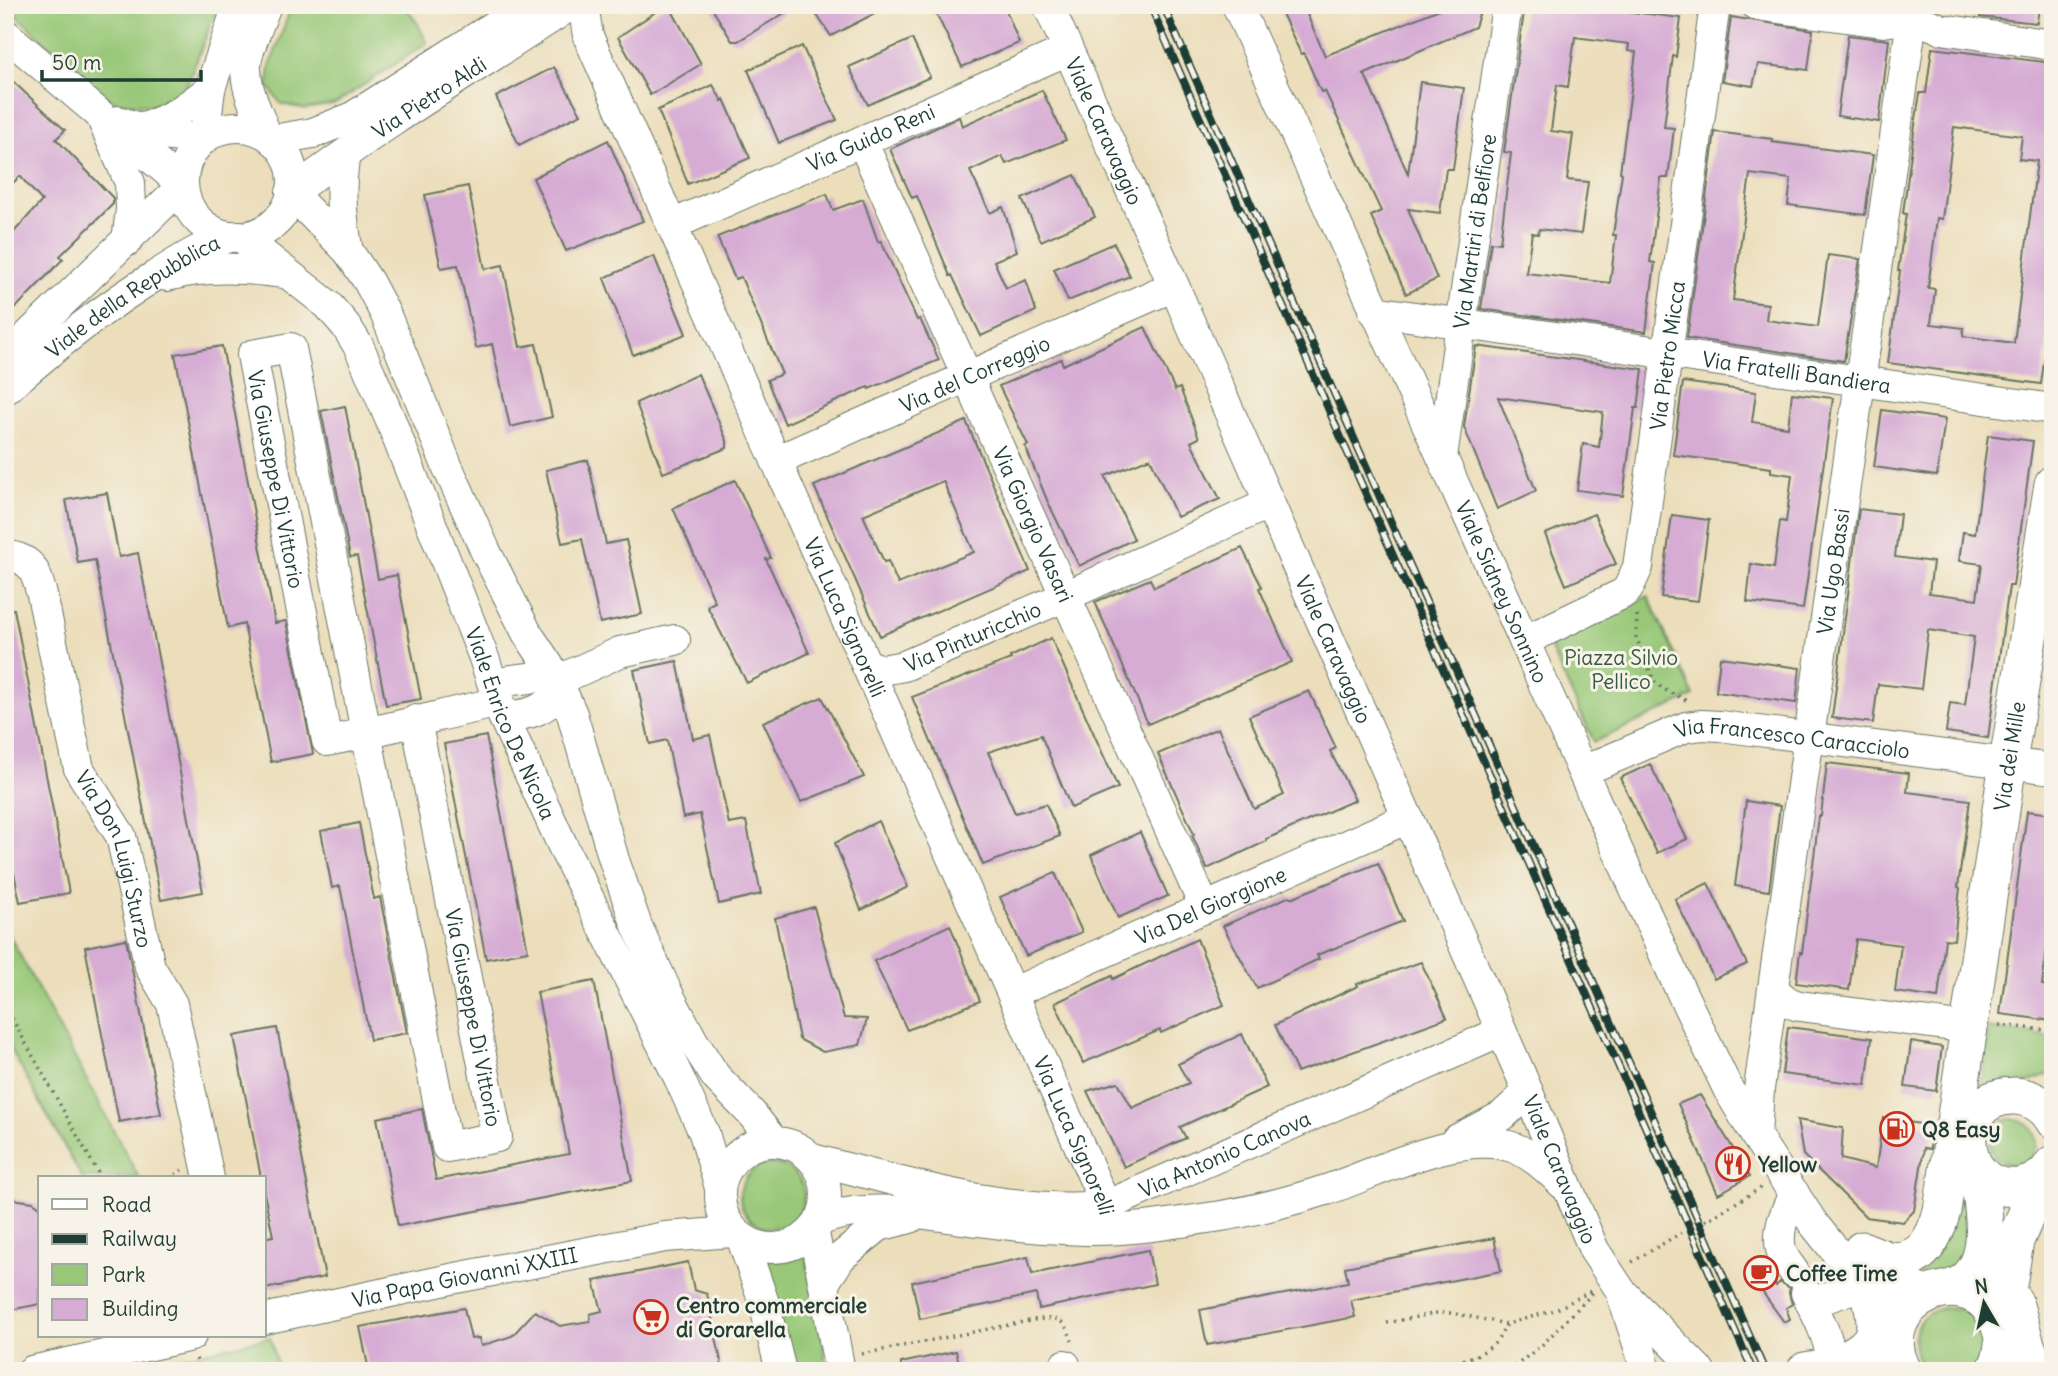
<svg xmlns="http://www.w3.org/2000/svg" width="2058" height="1376" font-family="Delius,sans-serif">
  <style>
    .green { fill: #97c777; stroke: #5b8256; stroke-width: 2 }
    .building { fill: #d6abd4; fill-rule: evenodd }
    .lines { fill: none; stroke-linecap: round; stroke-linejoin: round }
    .minor-casing { stroke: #677563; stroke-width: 32 }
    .major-casing { stroke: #677563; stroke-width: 39 }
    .path { stroke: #677563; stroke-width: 3.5; stroke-dasharray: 2 5; stroke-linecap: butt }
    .minor { stroke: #fff; stroke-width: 30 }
    .major { stroke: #fff; stroke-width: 37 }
    .rail-casing { stroke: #1f3d34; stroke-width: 8 }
    .rail { stroke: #f7f3e8; stroke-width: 5; stroke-dasharray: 16; stroke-linecap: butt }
    .labels { text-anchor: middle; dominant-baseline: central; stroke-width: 6; stroke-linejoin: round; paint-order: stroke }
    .street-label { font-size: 21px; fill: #1f3d34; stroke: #f7f3e8 }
    .park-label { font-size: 21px; fill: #375941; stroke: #f7f3e8 }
    .poi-label { font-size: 21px; font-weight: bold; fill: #1f3d34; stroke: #f7f3e8; text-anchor: start }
  </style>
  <rect width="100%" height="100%" fill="#f7f3e8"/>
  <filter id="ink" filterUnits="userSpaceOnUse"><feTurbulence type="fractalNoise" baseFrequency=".0143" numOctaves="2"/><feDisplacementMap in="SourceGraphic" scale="14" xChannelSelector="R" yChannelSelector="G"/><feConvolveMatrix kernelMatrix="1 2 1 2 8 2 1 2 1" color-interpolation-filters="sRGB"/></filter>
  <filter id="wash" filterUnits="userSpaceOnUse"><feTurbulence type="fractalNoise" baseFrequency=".00686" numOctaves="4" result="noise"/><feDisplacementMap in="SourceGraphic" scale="28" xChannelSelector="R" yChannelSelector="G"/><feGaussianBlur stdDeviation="1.57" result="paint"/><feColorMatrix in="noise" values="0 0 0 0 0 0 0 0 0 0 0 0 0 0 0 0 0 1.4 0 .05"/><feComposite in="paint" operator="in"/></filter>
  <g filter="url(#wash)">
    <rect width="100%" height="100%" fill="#ecdebb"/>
    <path class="green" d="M5,5H218L189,80L180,96L154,106L116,102L98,91Z
      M292,5H404L418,24L427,43L335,104L305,109L281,104L268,86L270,66Z
      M1648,596L1694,696L1594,742L1548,643Z
      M5,928L6,929L139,1178H82L5,1039Z
      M1988,1028L2053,1037V1073L2033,1081L1980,1095Z
      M1990 1142a23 23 0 1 1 46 0a23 23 0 1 1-46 0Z
      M740 1196a32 32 0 1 1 64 0a32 32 0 1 1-64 0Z
      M1964,1171L1969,1258L1934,1282L1912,1269Z
      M805,1250L828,1371H795L757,1259H776Z
      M1944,1307C1952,1308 1960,1308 1967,1312C1990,1323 1989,1355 1973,1371H1926C1911,1355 1909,1328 1928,1314C1933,1311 1939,1309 1944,1307Z
      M270,1337L279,1371H121Z"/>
    <g id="blocks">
      <path class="building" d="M666,5H669L701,64L650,95L618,37Z
        M710,5H798L738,41H732Z
        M810,5H891L831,36Z
        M932,5H1004L1019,43L962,67Z
        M1278,5H1303L1325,56L1449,5H1482L1475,27L1363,75H1365L1408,174L1420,82L1464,88L1453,169H1446L1440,213L1408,209L1437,279L1406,294L1371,216L1381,211L1325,91L1321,92L1304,53L1301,54Z
        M1525,5H1607L1606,9L1681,18L1676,57L1673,56L1664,127L1674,128L1668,178H1661L1650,262L1655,263L1646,332L1481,309L1491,242L1500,243L1511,153L1504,152ZM1575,37L1629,44L1628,51L1636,52L1620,172L1622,173L1613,235H1616L1610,283L1526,273L1532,233L1538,234L1539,229L1581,234L1588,182L1567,180L1573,134L1551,131L1557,85L1568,87Z
        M1981,5H2039L2037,23L1980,17Z
        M1731,17L1813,30L1808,70L1758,64L1753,86L1722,81Z
        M1848,35L1889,40L1879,122L1837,116Z
        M912,39L930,77L868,105L849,67Z
        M802,46L837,120L779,143L748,70Z
        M1932,48L2053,63V297L2041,384L1888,363L1900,271H1898L1906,214L1903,213L1914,132L1920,93H1926ZM1954,127L2022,136L2019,159L2037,161L2014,343L1963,336L1964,328L1931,324L1935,289L1928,288L1937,218L1942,219Z
        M554,67L581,114L519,145L496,97Z
        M5,74L65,130L56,139L113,198V204L60,256L63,259L5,319V242L42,201L20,176L5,191Z
        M713,85L722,101L724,99L750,158L688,184L658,110Z
        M1042,90L1066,140L1006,164L1002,156L970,171L990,213L1003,207L1017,251L994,261L1006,288L1026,280L1036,311L981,336L952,275L950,276L917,196L912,198L890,149L959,117L962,126Z
        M1715,132L1772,139V142L1873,155L1865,215L1788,205L1791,179L1750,174L1733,300L1768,304L1766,320L1818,327L1828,255L1860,259L1844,361L1687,338Z
        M608,140L643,221L566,251L533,178Z
        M1075,175L1095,217L1041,241L1022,199Z
        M468,186L485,269L503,265L520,347L536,344L552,417L510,427L492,344L476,348L458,265L441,268L425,195Z
        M827,194L833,210L863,199L878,242L881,241L917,320L920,319L939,360L869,389L868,387L785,424L767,380L782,374L741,277L735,279L717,237Z
        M1114,243L1130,276L1068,301L1054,269Z
        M654,256L686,334L633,355L604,278Z
        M1145,327L1175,390L1180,388L1199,438L1191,442L1220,499L1177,517L1150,458L1105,476L1134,539L1079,566L1047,500L1025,446L1028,445L999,386L1061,359L1063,365Z
        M222,346L275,623L286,621L313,754L271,762L244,624L228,628L175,354Z
        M1476,346L1643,369L1638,408H1635L1623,496L1577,490L1583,444L1599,447L1603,412L1498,397L1536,491L1497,509L1464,427Z
        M698,374L727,441V448L663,473L636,403Z
        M1683,382L1756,392L1752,422L1788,427L1792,393L1833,398L1803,609L1747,602L1751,564L1774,568L1780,521L1786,522L1792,475L1771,472V468L1673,455Z
        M345,406L378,579L397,575L421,699L386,705L357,556L350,557L321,411Z
        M1882,410L1945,419L1937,476L1874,467Z
        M966,421L1030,571L880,636L814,486ZM943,481L974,552L898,584L888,561L884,562L863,515Z
        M1988,435L2033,441L2013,586H2009L1988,738L1946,732L1950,703L1965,705L1974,637L1928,630L1921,689L1878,684L1873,723L1832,718L1859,509L1900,514L1895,557L1933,562L1929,593L1977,599L1982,564L1959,561L1963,532L1975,534Z
        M588,460L606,544L626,540L642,614L600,623L582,539L562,543L546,470Z
        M735,480L771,558L766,559L809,653L747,683L707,606L715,602L673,508Z
        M107,493L119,557L138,553L203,892L161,900L95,560L78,563L66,500Z
        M1594,514L1616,564L1566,585L1545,534Z
        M1672,515L1709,520L1698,601L1661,597Z
        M1242,548L1262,587L1259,588L1292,662L1148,724L1095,602L1150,579L1154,587Z
        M14,609L69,893L20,902L5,829V610Z
        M1051,638L1118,788L1071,808L1041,735L988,752L1015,813L1046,804L1060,836L983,865L912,697L1011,659L1010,657Z
        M1720,657L1800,668L1796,703L1716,692Z
        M677,661L693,739L710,735L729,824L746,821L761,894L719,904L700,814L683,818L667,740L650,744L634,670Z
        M1309,691L1336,748L1330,751L1355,800L1266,839L1267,841L1207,869L1192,835L1194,834L1158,754L1218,728L1254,809L1284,795L1249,716Z
        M822,697L864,777L801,802L763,722Z
        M486,736L528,951L486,959L444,744Z
        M1827,763L1909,773L1907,792L1970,800L1958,887L1960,888L1954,940L1945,939L1938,998L1895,992L1901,945L1856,939L1849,990L1796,983L1800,952L1802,953L1819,816H1821Z
        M1650,764L1687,839L1657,853L1620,778Z
        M1746,801L1780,806L1769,891L1735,886Z
        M2027,811L2053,814V876L2050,897L2053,898V901L2042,985L2053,987V1021L2000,1014Z
        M878,821L908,887L861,910L835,843Z
        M359,823L374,899L380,897L407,1033L370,1040L340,886L332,888L321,831Z
        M1140,832L1168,896L1118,918L1091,855Z
        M1378,863L1403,921L1317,955L1319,959L1257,988L1223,926L1290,896L1291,898Z
        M1055,873L1082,932L1026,956L1000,897Z
        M1708,883L1747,964L1714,979L1675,899Z
        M814,907L844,1018L867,1019L860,1045L823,1052L799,1039L775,918Z
        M950,925L980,1001L907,1030L874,961Z
        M126,939L161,1114L119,1122L85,947Z
        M1197,939L1224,1005L1161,1033L1160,1030L1083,1063L1055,1003L1112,976L1113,979Z
        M1421,962L1447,1018L1297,1072L1275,1025L1358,986L1357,984Z
        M594,981L632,1181L398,1226L377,1118L422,1109L436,1180L569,1154L537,992Z
        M1788,1027L1872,1038L1866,1085L1782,1074Z
        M277,1028L325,1277L264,1289V1238L273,1236L264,1193V1178H261L234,1036Z
        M1242,1034L1267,1087L1180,1127L1186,1138L1124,1167L1087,1091L1118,1082L1132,1108L1189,1083L1178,1064Z
        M1911,1042L1942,1047L1936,1091L1905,1087Z
        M1700,1095L1750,1176L1718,1194L1678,1104Z
        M1883,1118L1933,1126L1930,1149L1924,1148L1914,1211L1903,1222L1866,1217L1803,1155L1797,1120L1843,1128L1841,1159L1876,1168Z
        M5,1198L33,1202L40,1207V1304L5,1311Z
        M1494,1238L1501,1271L1351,1300L1355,1317L1207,1345L1200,1310L1348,1282L1345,1267Z
        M1148,1250L1155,1284L1039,1309L1036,1294L920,1319L912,1282L1028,1257L1032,1274Z
        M1765,1259L1776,1286L1780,1282L1790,1288L1789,1293L1792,1304L1786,1308L1790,1319L1784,1322L1758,1286L1749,1266Z
        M688,1262L694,1290L707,1294L723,1371H369L360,1327L464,1308L471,1339L479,1338L481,1346L512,1336L535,1311L560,1326L590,1321V1314L602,1311L594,1281Z
        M956,1351L961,1371H901V1363Z"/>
    </g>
  </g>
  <g filter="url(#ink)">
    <use href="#blocks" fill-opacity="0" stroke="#677563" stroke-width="2"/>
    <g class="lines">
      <g class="minor-casing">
        <g id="minor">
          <path id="s1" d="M583,5L588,36L1106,1206L1111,1229"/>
          <path id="s2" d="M1048,5L1174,286L1520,1073L1594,1250L1621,1291L1700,1371"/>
          <path id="s3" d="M1237,5L1442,457L1677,983L1728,1089L1756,1136L1813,1223L1865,1288L1888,1305L1895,1314L1899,1324"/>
          <path d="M1756,5L1883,22L1905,19L1913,13L1924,22L1941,29L2053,45"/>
          <path d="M5,34L183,185L5,358"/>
          <path d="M103,121L130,183L131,209L127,241"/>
          <path d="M118,121L160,135L204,139L210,89L238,5"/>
          <circle cx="238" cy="182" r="55"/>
          <path d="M137,128C166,123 187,107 210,89"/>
          <path d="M266,134C257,111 242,84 247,58C251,41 260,22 266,5"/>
          <path d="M273,140L313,133L351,118L527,5"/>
          <path id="s4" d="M862,141L1205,908"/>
          <path d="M345,154C339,190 341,214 348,251"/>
          <path d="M291,193L348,251L368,281L385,313L448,468L486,552L527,633L555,675L572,714L614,860L637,926L667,992L693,1041L716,1077L751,1113L774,1142"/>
          <path id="s5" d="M291,193C381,125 477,67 571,5"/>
          <path id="s6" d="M672,225L1068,50"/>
          <path id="s7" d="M240,236L328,305L346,326L359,347L390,419L484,658L503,716L566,853L679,1078L704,1133L720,1188"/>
          <path d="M167,276C206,265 245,268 284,273"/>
          <path id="s8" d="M1374,311L2053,409"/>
          <path id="s9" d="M5,390C53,348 101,309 155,276C181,260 203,245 232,236"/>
          <path id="s10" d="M1442,457L1507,5"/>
          <path id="s11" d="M776,461L1174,286"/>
          <path id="s12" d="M5,555C33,559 35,570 42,595L79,769L121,836L150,967L172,1004L209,1178"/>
          <path id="s13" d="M1524,641L1622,594L1628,589L1638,567L1715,5"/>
          <path id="s14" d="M866,664L882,670L904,666L1066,596L1268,504"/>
          <path d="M557,681L620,652L675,640"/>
          <path d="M494,688L512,680L555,675"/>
          <path d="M503,716C530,716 543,710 562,692"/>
          <path id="s15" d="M416,720L497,1137L447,1147L291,348L252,355L327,741C384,730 441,715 499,702"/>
          <path id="s16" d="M1583,771L1686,727L1702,725L1720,726L2053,769"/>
          <path d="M1773,988C1781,997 1788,1004 1800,1006L1968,1028"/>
          <path id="s17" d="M1012,993L1408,818"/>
          <path id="s18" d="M1756,1136L1759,1089L1773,988L1914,5"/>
          <path d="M1456,1140L1502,1116L1528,1092"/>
          <circle cx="773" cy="1195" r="53"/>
          <path id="s19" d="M812,1159C909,1184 1006,1215 1106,1206L1501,1032"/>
          <path d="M821,1220C868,1201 928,1215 978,1221C1013,1226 1048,1229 1084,1230C1129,1231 1176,1223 1221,1216C1257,1210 1294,1200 1329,1189C1379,1172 1460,1129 1512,1147C1532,1154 1548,1170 1563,1184"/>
          <path d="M816,1228L814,1233L840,1371"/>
          <path d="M742,1239L764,1303L781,1371"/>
          <path d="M1868,1254C1887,1270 1905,1288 1931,1292"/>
          <path d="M1794,1272C1790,1266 1784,1259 1782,1253C1775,1232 1786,1211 1794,1193"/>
          <path d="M824,1283L841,1257L879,1226L910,1218"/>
          <path d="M1806,1293C1817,1315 1829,1337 1832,1362"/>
          <path d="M1623,1298L1642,1356L1644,1371"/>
          <path d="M1811,1303L1863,1285"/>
          <path id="s20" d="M264,1319L451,1279L665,1237L733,1232"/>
          <path d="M1833,1361C1876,1342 1877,1333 1865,1288"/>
          <path d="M1065,1365L1066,1371"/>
          <path d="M32,1371L191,1336"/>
        </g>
      </g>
      <g class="major-casing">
        <g id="major">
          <path d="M2053,1119C2045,1105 2028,1095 2012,1096C1946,1098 1958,1200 2023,1186C2036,1183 2046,1176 2053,1164"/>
          <path id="s21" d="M1862,1250C1871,1253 1880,1258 1889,1260C1922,1265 1935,1237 1942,1211L2008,762L2053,484"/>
          <path d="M1949,1289C1954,1287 1960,1285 1964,1282C1996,1258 1982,1204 1978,1171"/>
          <path d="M2014,1302L2026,1345L2036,1371"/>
          <path d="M2001,1329L2015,1241L2042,1178"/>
          <path d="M1805,1371C1837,1365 1867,1366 1895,1347"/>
          <path d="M1903,1371C1866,1299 1974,1255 1999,1324C2006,1340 2003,1355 1995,1371"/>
        </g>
      </g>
      <path class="path" d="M1637,615L1636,637L1654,681L1663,689L1686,700
        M5,1006L101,1178
        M1999,1025L2053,1031
        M169,1178L182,1170
        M1705,1221L1761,1188
        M1632,1262L1681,1233
        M1387,1323L1437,1313H1451L1507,1324L1555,1310L1593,1290
        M862,1354L1034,1320C1057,1317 1064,1317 1072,1341
        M196,1359L203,1371
        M1408,1371C1435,1365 1474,1363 1495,1343C1500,1338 1503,1330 1507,1324
        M1509,1371L1543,1344L1593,1293"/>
      <use href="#minor" class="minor"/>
      <use href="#major" class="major"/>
      <g class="rail-casing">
        <path id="rail" d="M1150,5L1753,1371
          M1163,5L1765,1371"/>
      </g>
      <use href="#rail" class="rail"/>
    </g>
  </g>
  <defs>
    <g id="fuel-ring" transform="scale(1.75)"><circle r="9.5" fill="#f7f3e8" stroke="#c8321e" stroke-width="1.5"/><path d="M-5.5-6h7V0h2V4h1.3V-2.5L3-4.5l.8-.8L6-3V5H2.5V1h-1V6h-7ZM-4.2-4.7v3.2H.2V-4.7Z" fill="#c8321e"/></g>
    <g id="restaurant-ring" transform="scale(1.75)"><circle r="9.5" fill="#f7f3e8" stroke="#c8321e" stroke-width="1.5"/><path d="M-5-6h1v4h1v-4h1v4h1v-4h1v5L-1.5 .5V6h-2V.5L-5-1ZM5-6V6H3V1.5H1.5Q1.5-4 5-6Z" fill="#c8321e"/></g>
    <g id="cafe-ring" transform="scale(1.75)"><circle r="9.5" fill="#f7f3e8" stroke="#c8321e" stroke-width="1.5"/><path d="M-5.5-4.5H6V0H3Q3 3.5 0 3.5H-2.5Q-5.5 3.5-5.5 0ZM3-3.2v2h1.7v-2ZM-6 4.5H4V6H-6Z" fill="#c8321e"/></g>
    <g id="supermarket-ring" transform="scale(1.75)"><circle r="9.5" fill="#f7f3e8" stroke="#c8321e" stroke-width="1.5"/><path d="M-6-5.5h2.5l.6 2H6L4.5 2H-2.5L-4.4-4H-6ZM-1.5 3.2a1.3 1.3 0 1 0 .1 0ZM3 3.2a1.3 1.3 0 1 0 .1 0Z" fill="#c8321e"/></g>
  </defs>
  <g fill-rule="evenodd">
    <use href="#fuel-ring" x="1897" y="1129"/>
    <use href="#restaurant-ring" x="1733" y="1164"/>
    <use href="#cafe-ring" x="1761" y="1273"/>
    <use href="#supermarket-ring" x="651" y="1317"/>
  </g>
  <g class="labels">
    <g class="street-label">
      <text stroke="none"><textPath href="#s5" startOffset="168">Via Pietro Aldi</textPath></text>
      <text stroke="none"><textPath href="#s2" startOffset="138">Viale Caravaggio</textPath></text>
      <text stroke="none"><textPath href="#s6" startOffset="217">Via Guido Reni</textPath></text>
      <text stroke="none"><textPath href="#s10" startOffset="228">Via Martiri di Belfiore</textPath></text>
      <text stroke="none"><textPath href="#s9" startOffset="159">Viale della Repubblica</textPath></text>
      <text stroke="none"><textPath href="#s13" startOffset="354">Via Pietro Micca</textPath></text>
      <text stroke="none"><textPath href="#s8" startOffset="427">Via Fratelli Bandiera</textPath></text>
      <text stroke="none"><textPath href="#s11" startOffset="217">Via del Correggio</textPath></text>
      <text stroke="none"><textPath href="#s15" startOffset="1456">Via Giuseppe Di Vittorio</textPath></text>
      <text stroke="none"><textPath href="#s4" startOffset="420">Via Giorgio Vasari</textPath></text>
      <text stroke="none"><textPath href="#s18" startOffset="570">Via Ugo Bassi</textPath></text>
      <text stroke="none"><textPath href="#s3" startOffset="644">Viale Sidney Sonnino</textPath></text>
      <text stroke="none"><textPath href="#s1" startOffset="667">Via Luca Signorelli</textPath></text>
      <text stroke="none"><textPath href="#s14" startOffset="114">Via Pinturicchio</textPath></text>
      <text stroke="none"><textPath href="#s2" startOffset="705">Viale Caravaggio</textPath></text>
      <text stroke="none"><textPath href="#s7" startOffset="570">Viale Enrico De Nicola</textPath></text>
      <text stroke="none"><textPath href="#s16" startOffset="219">Via Francesco Caracciolo</textPath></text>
      <text stroke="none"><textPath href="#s21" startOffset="569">Via dei Mille</textPath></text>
      <text stroke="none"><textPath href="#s12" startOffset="336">Via Don Luigi Sturzo</textPath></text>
      <text stroke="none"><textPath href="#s17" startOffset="217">Via Del Giorgione</textPath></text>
      <text stroke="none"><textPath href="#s15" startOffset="303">Via Giuseppe Di Vittorio</textPath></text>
      <text stroke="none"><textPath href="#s1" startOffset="1234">Via Luca Signorelli</textPath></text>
      <text stroke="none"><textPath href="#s19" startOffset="429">Via Antonio Canova</textPath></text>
      <text stroke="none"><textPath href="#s2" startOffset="1272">Viale Caravaggio</textPath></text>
      <text stroke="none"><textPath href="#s20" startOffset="205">Via Papa Giovanni XXIII</textPath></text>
    </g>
    <g class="park-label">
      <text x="1621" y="657">Piazza Silvio<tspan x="1621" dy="24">Pellico</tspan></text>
    </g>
    <g class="poi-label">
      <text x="1922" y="1129">Q8 Easy</text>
      <text x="1758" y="1164">Yellow</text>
      <text x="1786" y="1273">Coffee Time</text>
      <text x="676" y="1305">Centro commerciale<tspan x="676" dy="24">di Gorarella</tspan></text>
    </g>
  </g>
  <rect width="2058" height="1376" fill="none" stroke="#f7f3e8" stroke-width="28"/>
  <rect x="38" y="1176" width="228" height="161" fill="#f7f3e8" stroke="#a1aaa0" stroke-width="2"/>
  <rect x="52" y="1199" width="35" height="10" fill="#ffffff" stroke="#a1aaa0" stroke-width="2"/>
  <text x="102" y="1212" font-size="21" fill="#1f3d34">Road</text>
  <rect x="52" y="1234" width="35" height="10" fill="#1f3d34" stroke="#a1aaa0" stroke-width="2"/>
  <text x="102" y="1246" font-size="21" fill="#1f3d34">Railway</text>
  <rect x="52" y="1264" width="35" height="21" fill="#97c777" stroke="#a1aaa0" stroke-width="2"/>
  <text x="102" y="1282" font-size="21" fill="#1f3d34">Park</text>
  <rect x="52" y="1299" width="35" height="21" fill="#d6abd4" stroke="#a1aaa0" stroke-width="2"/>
  <text x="102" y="1316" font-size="21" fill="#1f3d34">Building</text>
  <g transform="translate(1984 1303) rotate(351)" stroke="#f7f3e8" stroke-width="5" paint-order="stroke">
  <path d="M0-5L12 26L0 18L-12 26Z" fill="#1f3d34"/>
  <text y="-10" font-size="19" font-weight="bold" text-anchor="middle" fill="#1f3d34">N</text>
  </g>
  <path d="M42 70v10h159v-10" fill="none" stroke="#1f3d34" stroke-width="3.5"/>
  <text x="52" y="70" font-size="21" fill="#1f3d34" stroke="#f7f3e8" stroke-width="5" paint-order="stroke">50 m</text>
</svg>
